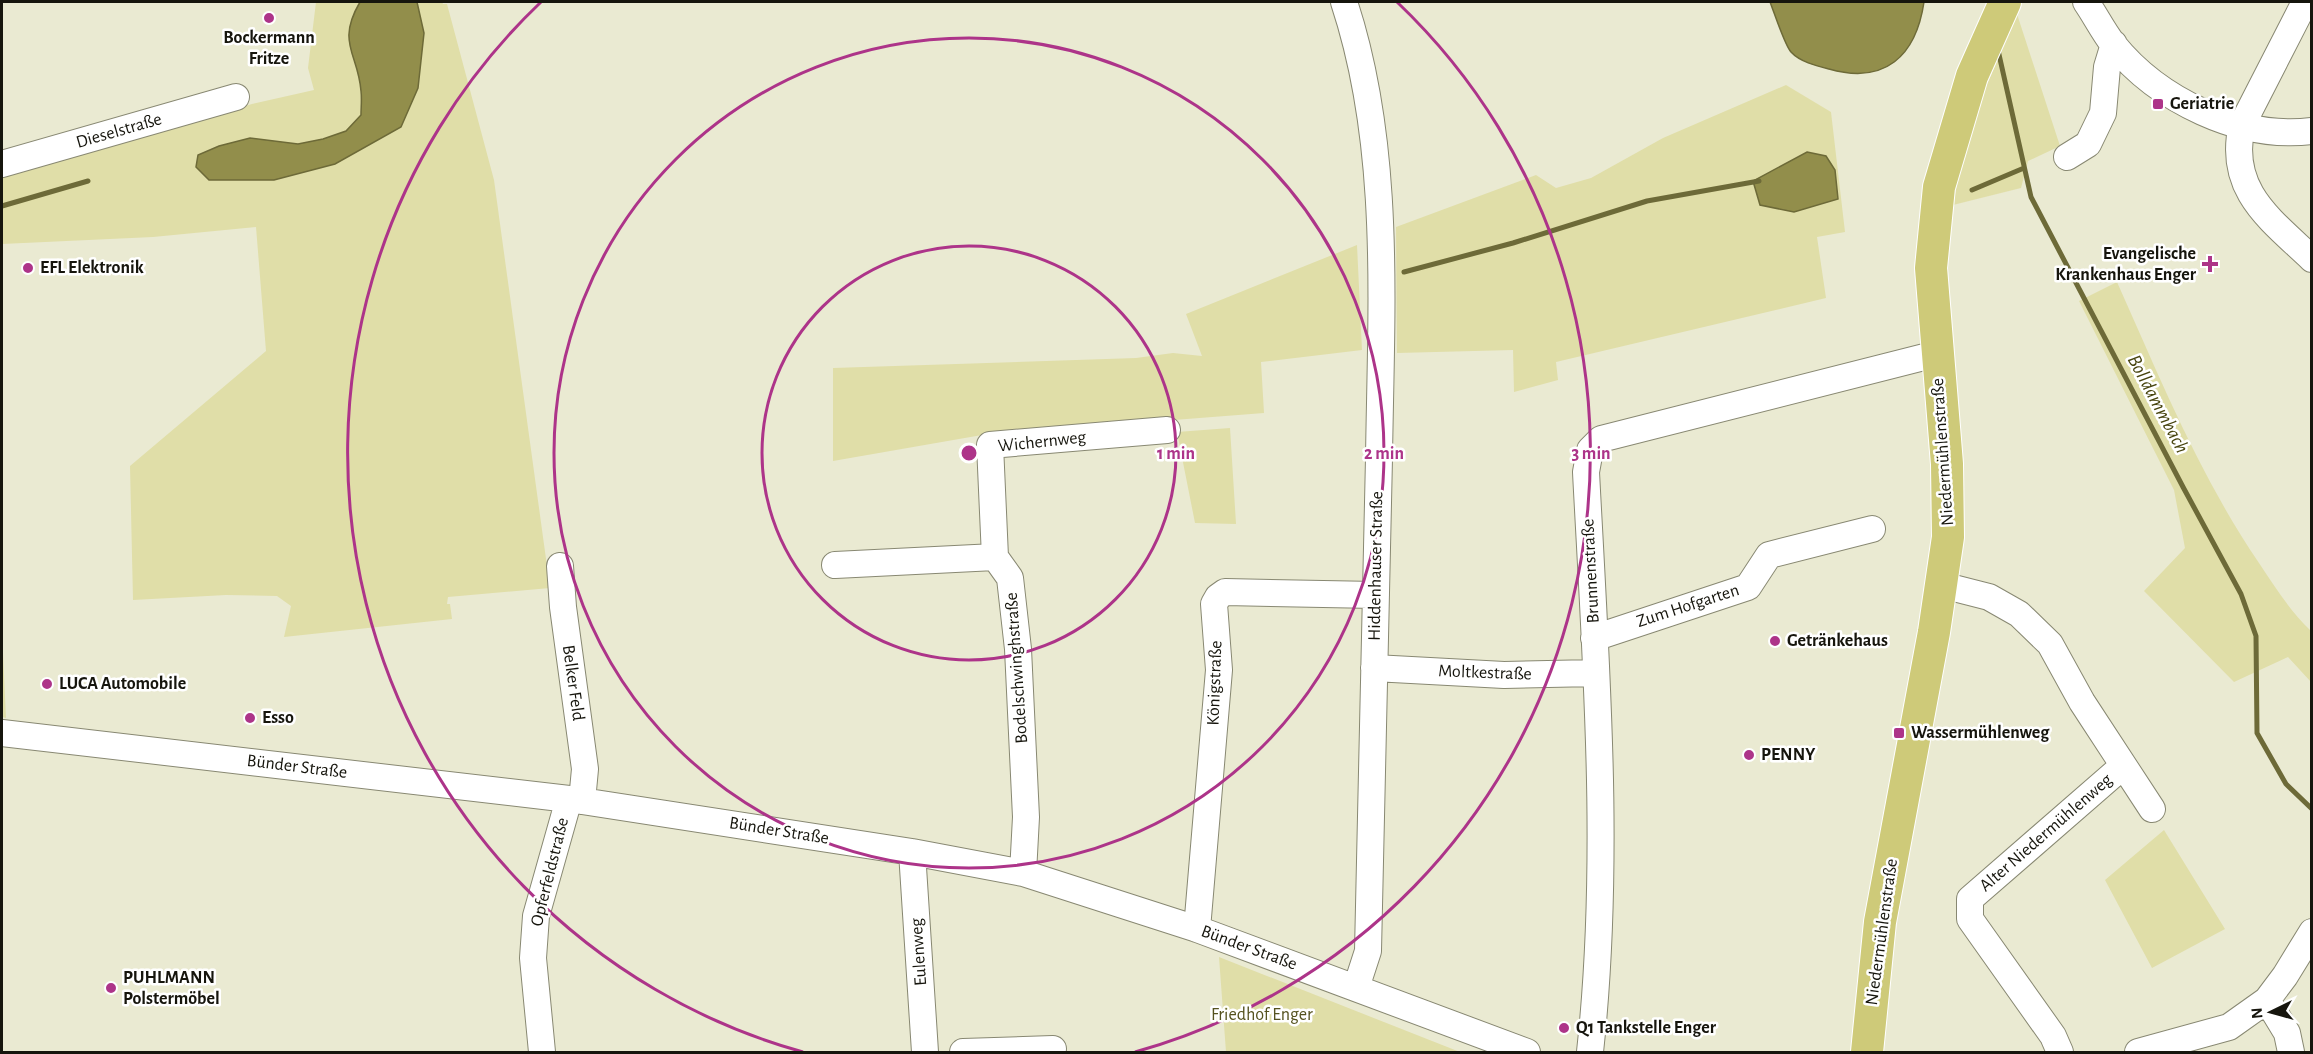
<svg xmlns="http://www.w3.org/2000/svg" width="2313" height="1054" font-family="'Alegreya Sans',sans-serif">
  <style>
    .green { fill: #e0dea8 }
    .water { fill: #928e4b; stroke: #6d6a38; stroke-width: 1.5 }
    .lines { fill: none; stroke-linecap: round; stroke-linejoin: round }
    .stream { stroke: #6d6a38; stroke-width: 5 }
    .minor-casing { stroke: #888872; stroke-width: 28 }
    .major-casing { stroke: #fff; stroke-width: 34 }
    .minor { stroke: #fff; stroke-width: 26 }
    .major { stroke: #ceca79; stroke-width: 32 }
    .ring { fill: none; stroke: #ad3489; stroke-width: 3 }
    .poi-dot { fill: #ad3489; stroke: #fff; stroke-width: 2 }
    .labels { text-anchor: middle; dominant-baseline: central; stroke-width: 5; stroke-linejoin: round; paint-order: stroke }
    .poi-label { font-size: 18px; font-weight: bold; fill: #16150d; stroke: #fff; text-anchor: start }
    .street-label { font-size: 18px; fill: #16150d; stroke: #fff }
    .park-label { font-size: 18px; fill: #55521f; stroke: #fff }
    .water-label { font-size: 20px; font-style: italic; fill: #47440e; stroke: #fff }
    .centre { fill: #ad3489; stroke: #fff; stroke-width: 3 }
    .ring-label { font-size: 18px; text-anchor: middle; font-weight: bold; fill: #ad3489; stroke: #fff; stroke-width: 5; stroke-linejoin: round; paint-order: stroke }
  </style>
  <rect width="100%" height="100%" fill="#eaead2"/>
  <path class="green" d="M316,2H442L443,4H447L494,180L550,588L448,597L447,604H450L452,619L284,637L291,606L277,596L226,595L133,600L130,466L266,351L256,227L153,237L2,244V175L252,104L314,90L308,68Z
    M2017,14L2060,146L2028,161L2021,188L1953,205L1963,152L1982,96Z
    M1786,85L1831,112L1845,232L1817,237L1826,298L1556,362L1558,380L1514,392L1513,350L1397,353L1396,227L1536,175L1556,188L1591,178L1663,138Z
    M1357,245L1362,350L1261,362L1264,413L982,435L833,461V368L1136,358L1173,353L1202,356L1186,314Z
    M2117,282C2160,378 2199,475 2259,563C2275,587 2290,611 2311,631V682L2288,657L2234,682L2144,591L2185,548L2174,490L2079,301Z
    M1230,428L1236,524L1195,523L1177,432Z
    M2,631L6,718L2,717Z
    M2164,830L2225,929L2152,968L2105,880Z
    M1219,957L1460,1052H1226Z"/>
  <path class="water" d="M360,2H417L424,33L418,88L401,127L335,164L274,180H209L196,167L198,155L219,146L250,138L298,144L323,139L346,131L361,115C361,107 362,99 361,91C358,53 336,43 360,2Z
    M1770,2H1924C1916,56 1885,85 1829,69C1817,66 1800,62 1791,52C1785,46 1774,12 1770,2Z
    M1807,152L1826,156L1835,170L1838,199L1794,212L1760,205L1753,181Z"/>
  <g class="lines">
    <path class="stream" d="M1998,50L2031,197L2183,487L2241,594L2256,636L2257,733L2286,784L2312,809
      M1972,190L2024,168
      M2,206L88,181
      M1404,272L1513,243L1647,201L1759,181"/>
    <g class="minor-casing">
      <path id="minor" d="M1344,2C1392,147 1381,307 1379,458C1376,622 1372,786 1368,951L1356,988
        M2086,2C2095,15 2103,31 2113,44C2158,100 2240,140 2312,131
        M2305,2L2242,125C2227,190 2270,219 2312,259
        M2067,157L2088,144L2103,113L2107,67L2114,44
        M2,164L236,97
        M995,557L990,445L1167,430
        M835,565L995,557L1010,578L1018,649L1026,817L1023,873
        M560,566L563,607L585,769L582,801
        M1942,585L1989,597L2019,614L2050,644L2082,702L2152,809
        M1594,638L1748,587L1769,555L1872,529
        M1374,668L1504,675L1596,673
        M2,733L569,799L912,852L1023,873L1197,929L1527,1052
        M912,852L925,1052
        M1197,929L1219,670L1214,604L1218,597L1225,592L1376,595
        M2267,1000L2287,1033L2291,1052
        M542,1052L533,958L536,916L569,799
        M963,1052L1053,1049
        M1590,1052C1611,860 1596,665 1586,472L1590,450L1601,439L1936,354
        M2060,1052L2053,1036L1970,919V899L2123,766
        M2138,1052L2229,1027L2267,1000L2285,976L2312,932"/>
    </g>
    <g class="major-casing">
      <path id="major" d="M1867,1052L1880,922L1934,632L1948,537L1947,464L1931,268L1939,187L1972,76L2005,2"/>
    </g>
    <use href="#minor" class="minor"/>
    <use href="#major" class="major"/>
  </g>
  <g class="ring">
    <circle cx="969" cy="453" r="207"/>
    <circle cx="969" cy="453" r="415"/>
    <path d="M803 1052A622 622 0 0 1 541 2M1397 2A622 622 0 0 1 1135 1052"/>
  </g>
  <g class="poi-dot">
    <circle cx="269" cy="18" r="6"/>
    <rect x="2152" y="98" width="12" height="12" rx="3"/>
    <path d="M2207 255h6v6h6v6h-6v6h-6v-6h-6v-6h6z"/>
    <circle cx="28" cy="268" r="6"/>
    <circle cx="1775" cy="641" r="6"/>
    <circle cx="47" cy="684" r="6"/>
    <circle cx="250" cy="718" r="6"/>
    <rect x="1893" y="727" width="12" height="12" rx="3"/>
    <circle cx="1749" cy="755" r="6"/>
    <circle cx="111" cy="988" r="6"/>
    <circle cx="1564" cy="1028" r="6"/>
  </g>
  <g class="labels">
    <g class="poi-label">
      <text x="269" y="38" text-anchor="middle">Bockermann<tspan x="269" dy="21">Fritze</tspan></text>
      <text x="2170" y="104">Geriatrie</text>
      <text x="2196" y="254" text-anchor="end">Evangelische<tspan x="2196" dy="21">Krankenhaus Enger</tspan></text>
      <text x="40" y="268">EFL Elektronik</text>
      <text x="1787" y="641">Getränkehaus</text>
      <text x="59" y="684">LUCA Automobile</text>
      <text x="262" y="718">Esso</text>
      <text x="1911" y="733">Wassermühlenweg</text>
      <text x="1761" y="755">PENNY</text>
      <text x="123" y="978">PUHLMANN<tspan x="123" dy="21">Polstermöbel</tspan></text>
      <text x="1576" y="1028">Q1 Tankstelle Enger</text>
    </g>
    <g class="street-label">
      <text transform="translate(119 131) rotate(-16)">Dieselstraße</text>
      <text transform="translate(1042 442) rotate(-6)">Wichernweg</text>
      <text transform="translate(1943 452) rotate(-94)">Niedermühlenstraße</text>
      <text transform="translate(1376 566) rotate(-89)">Hiddenhauser Straße</text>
      <text transform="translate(1591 571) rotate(-93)">Brunnenstraße</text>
      <text transform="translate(1688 606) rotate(-18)">Zum Hofgarten</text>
      <text transform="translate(1017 668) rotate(-94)">Bodelschwinghstraße</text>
      <text transform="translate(1485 673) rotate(2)">Moltkestraße</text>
      <text transform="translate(573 683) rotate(82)">Belker Feld</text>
      <text transform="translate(1215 683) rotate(-88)">Königstraße</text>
      <text transform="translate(297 767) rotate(7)">Bünder Straße</text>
      <text transform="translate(779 831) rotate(9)">Bünder Straße</text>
      <text transform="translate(2046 833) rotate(-41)">Alter Niedermühlenweg</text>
      <text transform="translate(550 872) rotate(-76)">Opferfeldstraße</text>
      <text transform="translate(1882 932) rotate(-82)">Niedermühlenstraße</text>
      <text transform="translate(1249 948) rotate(20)">Bünder Straße</text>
      <text transform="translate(919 952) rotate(-94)">Eulenweg</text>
    </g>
    <g class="park-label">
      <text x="1262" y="1015">Friedhof Enger</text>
    </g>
    <g class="water-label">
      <text transform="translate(2158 404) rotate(62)">Bolldammbach</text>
    </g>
  </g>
  <circle cx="969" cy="453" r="9" class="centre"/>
  <g class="ring-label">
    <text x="1176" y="459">1 min</text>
    <text x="1384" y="459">2 min</text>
    <text x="1591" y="459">3 min</text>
  </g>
  <rect width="2313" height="1054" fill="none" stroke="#16150d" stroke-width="6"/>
  <g transform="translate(2271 1012) rotate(265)" stroke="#ffffff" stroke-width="4.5" paint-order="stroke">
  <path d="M0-4.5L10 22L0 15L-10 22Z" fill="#16150d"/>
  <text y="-9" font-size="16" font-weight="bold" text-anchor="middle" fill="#16150d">N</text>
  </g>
</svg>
